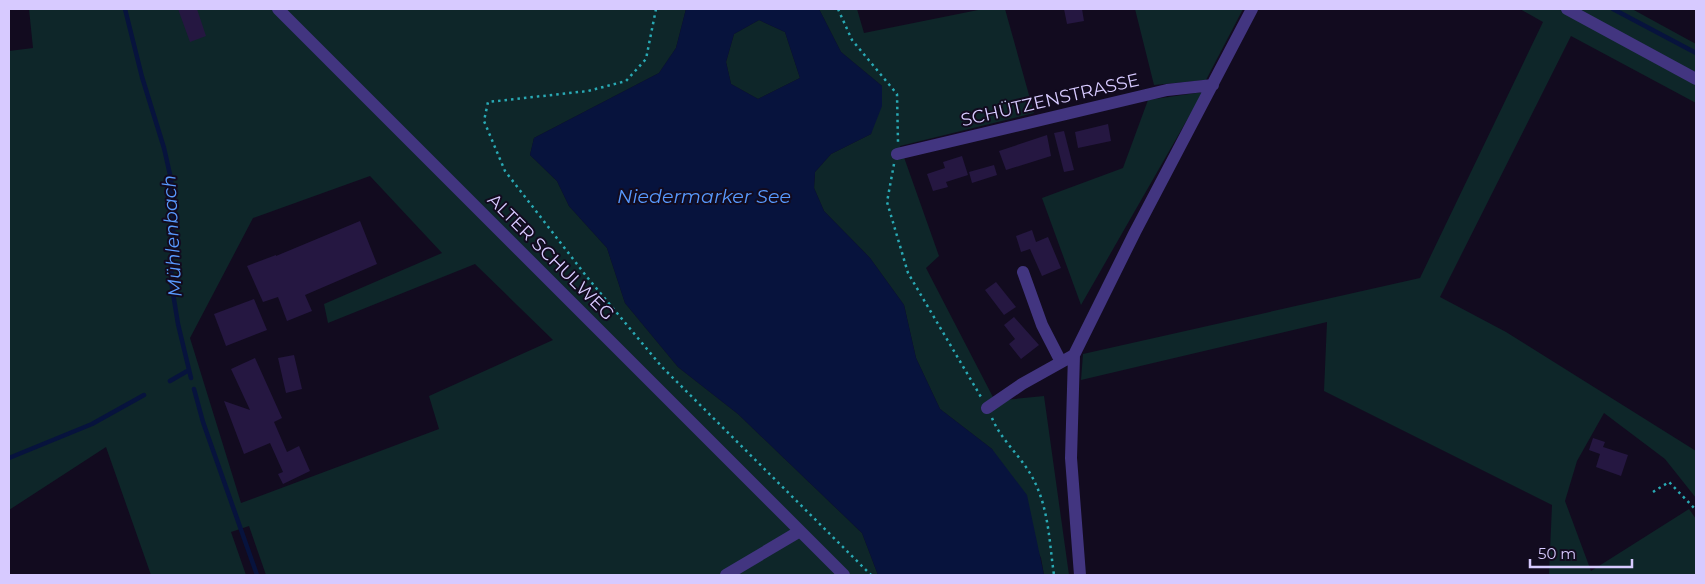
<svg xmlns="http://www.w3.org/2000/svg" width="1705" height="584" font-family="Montserrat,sans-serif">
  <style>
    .green { fill: #0e2629; fill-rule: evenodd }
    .water { fill: #07133d; fill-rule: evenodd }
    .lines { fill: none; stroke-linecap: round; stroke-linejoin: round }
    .stream { stroke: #07133d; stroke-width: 4.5 }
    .building { fill: #251741 }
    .path { stroke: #29a9b4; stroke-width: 2.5; stroke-dasharray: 2.5 4; stroke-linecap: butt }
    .minor { stroke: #423580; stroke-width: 12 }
    .labels { text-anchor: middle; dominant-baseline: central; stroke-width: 4; stroke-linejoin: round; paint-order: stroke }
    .street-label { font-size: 18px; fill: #d7caff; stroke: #120b1f }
    .water-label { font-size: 19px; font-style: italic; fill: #589aff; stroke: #120b1f }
  </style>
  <rect width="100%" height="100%" fill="#120b1f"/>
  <path class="green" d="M29,9H686L676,48L659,73L534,138L530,155L557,181L569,206L607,248L625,303L678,367L738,414L862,533L878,575H266L249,526L231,532L246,575H151L106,447L9,510V51L33,48ZM370,176L442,253L324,304L328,323L475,264L553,340L429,396L439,429L241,503L190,338L253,218Z
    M819,9H857L864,33L983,9H1005L1034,113L900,146L939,256L926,268L995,401L1044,396L1069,575H1044L1041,558L992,449L940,409L916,358L904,305L870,258L824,211L814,188L815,172L831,154L871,134L882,86L841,52Z
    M1135,9H1243L1206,80L1154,85Z
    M1520,9H1632L1696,44V103L1571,36L1440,297L1506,332L1696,451V498L1665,459L1604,413L1577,461L1565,501L1591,571L1689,509L1696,519V575H1549L1552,505L1324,391L1327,322L1081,380L1083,354L1420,278L1543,22Z
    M759,20L785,32L800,78L758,99L731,84L726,62L734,34Z
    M1203,92L1081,305L1042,198L1123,168L1148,100Z"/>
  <path class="water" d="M686,9H819L841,52L882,86V106L871,134L831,154L815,172L814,188L824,211L870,258L904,305L916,358L940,409L992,449L1027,495L1044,575H878L862,533L738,414L678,367L625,303L607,248L569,206L557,181L530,155L534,138L659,73L676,48ZM759,20L785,32L800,78L758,99L731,84L726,62L734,34Z"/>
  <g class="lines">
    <path class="stream" d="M125,9L142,77L164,148L171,179L174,212L171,281L178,324L191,378
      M1613,9L1696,53
      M170,381L189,370
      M194,389L203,422L257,575
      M9,458L92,424L144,395"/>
  </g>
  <path class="building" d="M178,9H197L206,36L190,42Z
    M1064,9H1082L1084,21L1067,24Z
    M1108,124L1111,141L1078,148L1075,132Z
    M1064,131L1074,170L1064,172L1054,133Z
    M1047,135L1051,156L1006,170L999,151Z
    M962,156L968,175L946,182L948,187L933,191L927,174L945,168L943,162Z
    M994,165L997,175L972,183L969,172Z
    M360,221L377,264L305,295L312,311L287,321L278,297L263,302L247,266L276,255V256Z
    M1032,230L1036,242L1048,237L1061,268L1042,276L1030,249L1021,252L1016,236Z
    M996,282L1016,307L1004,315L985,290Z
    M254,299L267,330L226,346L214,314Z
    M1014,317L1039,345L1021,359L1009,344L1015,339L1004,325Z
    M294,355L302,389L286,393L278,358Z
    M255,358L282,418L274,422L287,452L299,446L310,471L283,484L278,474L283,472L270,443L244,454L224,401L250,410L231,369Z
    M1593,438L1605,442L1603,447L1628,455L1621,476L1596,467L1600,454L1589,450Z"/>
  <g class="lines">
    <path class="path" d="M656,9L646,59L626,81L588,91L488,102L484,121L505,171L587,277L662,367L871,575
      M838,9L852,40L897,94L898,142
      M894,164L887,202L908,273L981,397
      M992,418C1001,440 1019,454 1031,475C1049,506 1049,541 1054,575
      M1653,492L1669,482L1696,510"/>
    <path class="minor" d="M278,9L844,575
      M1567,9L1696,79
      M897,154L1167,90L1213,85
      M1023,272L1042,325L1061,362
      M987,408L1022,384L1074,355
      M726,575L800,531
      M1080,575L1071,458L1074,355L1135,232L1252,9"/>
  </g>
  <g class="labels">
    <g class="street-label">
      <text transform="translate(1050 100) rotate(-13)">SCHÜTZENSTRASSE</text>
      <text transform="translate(551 257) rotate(45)">ALTER SCHULWEG</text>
    </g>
    <g class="water-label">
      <text x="704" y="196">Niedermarker See</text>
      <text transform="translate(172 236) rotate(-93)">Mühlenbach</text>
    </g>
  </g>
  <rect width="1705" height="584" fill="none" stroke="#d7caff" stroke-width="20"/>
  <path d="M1530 559v8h102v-8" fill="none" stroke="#d7caff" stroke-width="2.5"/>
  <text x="1538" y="559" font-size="15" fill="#d7caff" stroke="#120b1f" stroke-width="4" paint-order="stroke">50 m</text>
</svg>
